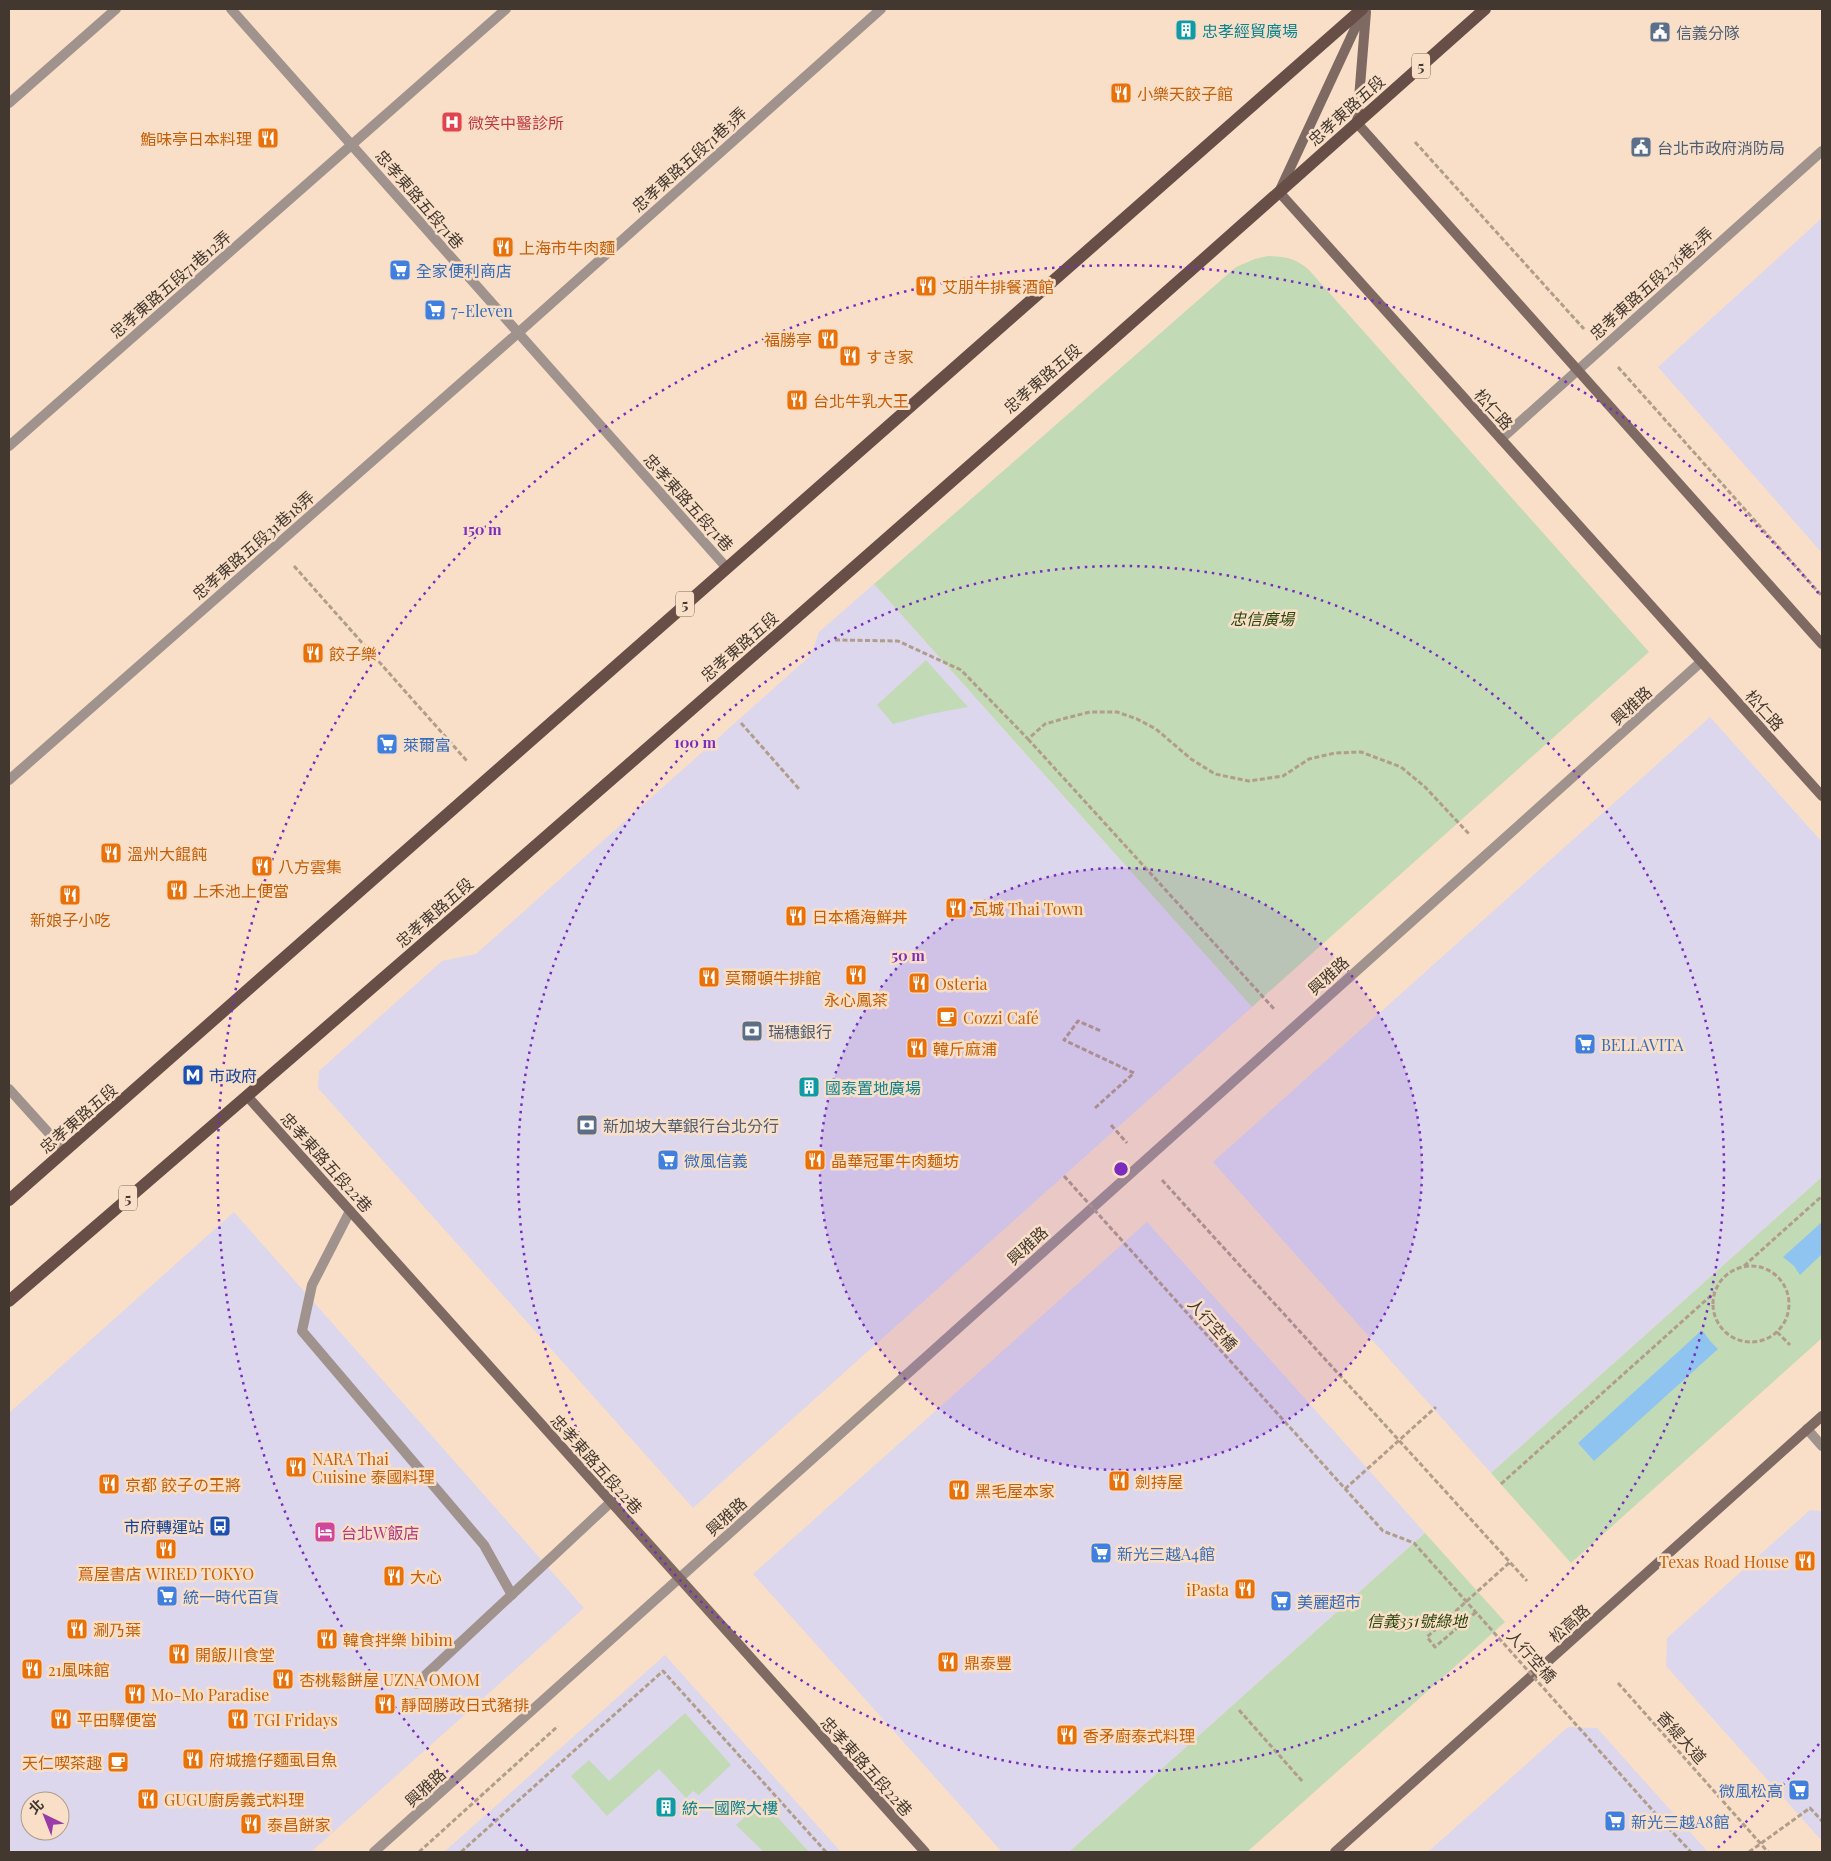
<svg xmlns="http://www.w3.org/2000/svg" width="1831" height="1861" font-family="'Playfair Display','Noto Sans TC','Noto Sans JP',serif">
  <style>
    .commercial { fill: #dcd7ec; fill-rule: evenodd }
    .green { fill: #c3dab6 }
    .water { fill: #8fc4f1 }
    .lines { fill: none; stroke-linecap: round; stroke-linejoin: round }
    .path { stroke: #b19d8b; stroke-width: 3; stroke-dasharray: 5 2.5; stroke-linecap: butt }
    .lane { stroke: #a0928d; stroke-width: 10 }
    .street { stroke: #a0928d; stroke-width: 10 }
    .secondary { stroke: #7f6a63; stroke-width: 10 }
    .primary { stroke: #674e46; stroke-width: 12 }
    .path-bridge { stroke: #b19d8b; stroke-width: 3; stroke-dasharray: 5 2.5; stroke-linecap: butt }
    .ring { fill: none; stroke: #7b2cbf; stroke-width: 2.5; stroke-dasharray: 2.5 5 }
    .labels { text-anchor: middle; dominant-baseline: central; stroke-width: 5; stroke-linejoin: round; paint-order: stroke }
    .shield { fill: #f9dfc7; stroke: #7a6a5d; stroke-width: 1 }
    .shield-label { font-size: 15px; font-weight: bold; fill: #43382f }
    .culture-label { font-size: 16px; fill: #0d838f; stroke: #f9dfc7; text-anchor: start }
    .service-label { font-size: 16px; fill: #4e5e75; stroke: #f9dfc7; text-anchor: start }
    .food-label { font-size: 16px; fill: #c56008; stroke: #f9dfc7; text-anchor: start }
    .street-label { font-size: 16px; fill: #43382f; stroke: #f9dfc7 }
    .health-label { font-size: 16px; fill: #be3a42; stroke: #f9dfc7; text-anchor: start }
    .shop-label { font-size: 16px; fill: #366cbe; stroke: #f9dfc7; text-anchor: start }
    .park-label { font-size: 16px; font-style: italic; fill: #28470c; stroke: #f9dfc7 }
    .transit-label { font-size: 16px; fill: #164399; stroke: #f9dfc7; text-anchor: start }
    .hotel-label { font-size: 16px; fill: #b23c85; stroke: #f9dfc7; text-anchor: start }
    .centre { fill: #7b2cbf; stroke: #f9dfc7; stroke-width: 2.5 }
    .ring-label { font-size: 15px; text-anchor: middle; font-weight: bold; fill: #7b2cbf; stroke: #f9dfc7; stroke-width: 5; stroke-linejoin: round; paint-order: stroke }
  </style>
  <rect width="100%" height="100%" fill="#f9dfc7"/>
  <path class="commercial" d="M1822,218V553L1658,367Z
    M874,584L1252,1007L693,1508L318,1088L319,1071L442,961L476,954L811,655L819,632Z
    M1710,717L1822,842V1177L1491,1473L1213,1162Z
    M234,1212L584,1608L311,1852H9V1413ZM30,1801H60V1831H30Z
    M1147,1222L1425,1533L1069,1852H1002L753,1574Z
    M1810,1510L1822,1511V1841L1666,1666L1667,1638Z
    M665,1655L841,1852H444Z
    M1568,1727L1597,1728L1708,1852H1428Z"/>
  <path class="green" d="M1268,256C1286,257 1295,258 1309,270L1649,652L1252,1007L874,584L1236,267L1255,259Z
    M926,660L968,707L930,714L893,724L877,705Z
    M1822,1177V1338L1571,1563L1491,1473Z
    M1425,1533L1505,1622L1247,1852H1069Z
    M685,1713L731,1765L699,1795L693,1791L686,1798L659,1769L607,1816L571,1776L589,1760L609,1781Z
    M763,1801L809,1852H764L736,1825Z"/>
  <path class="water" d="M1822,1222V1254L1800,1275L1794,1266L1783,1257Z
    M1702,1330L1710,1341L1718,1349L1594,1461L1578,1443Z"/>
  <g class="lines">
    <path class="path" d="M1415,142L1584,329
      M1618,367L1822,596
      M294,566L467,761
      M835,640L898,641L961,670L1028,739L1045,724L1066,718L1090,712H1117L1137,719L1156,729L1191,759L1215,774L1249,781L1283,776L1309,759L1335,753L1361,752L1401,767L1425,787L1470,835
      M741,723L800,790
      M1028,739L1275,1010
      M1095,1108L1134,1073L1064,1040L1078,1021L1101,1031
      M1111,1125L1127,1143
      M1162,1180L1527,1581
      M1713 1304a38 38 0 1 1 76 0a38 38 0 1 1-76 0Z
      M1744,1266L1822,1196
      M1777,1332L1790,1345
      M1501,1484L1715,1292
      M1476,1612L1435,1647L1427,1637L1510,1562
      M1618,1683L1768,1852
      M1239,1710L1303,1782
      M1663,1822L1691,1852
      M419,1852L558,1726
      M461,1852L663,1671L826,1852"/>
    <path class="lane" d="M9,446L506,9
      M9,780L518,333L881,9
      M9,1089L65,1151
      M350,1211L312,1285L302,1331L484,1545L512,1595
      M416,1684L611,1502"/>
    <path class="street" d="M231,9L726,567
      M9,103L116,9
      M1501,439L1822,151
      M1807,1429L1822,1446
      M374,1852L1701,662"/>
    <path class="secondary" d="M1364,9L1279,192L1822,796
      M1366,12L1357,123L1822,644
      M247,1096L925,1852
      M1335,1852L1822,1416"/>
    <path class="primary" d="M9,1200L1362,9
      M9,1301C505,875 997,444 1485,9"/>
    <path class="path-bridge" d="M1064,1176L1383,1531L1414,1543L1663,1822
      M1345,1489L1436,1407
      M1749,1852L1810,1808L1822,1821"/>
  </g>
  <circle cx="1121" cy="1169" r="301" fill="#7b2cbf" fill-opacity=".12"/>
  <g class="ring">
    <circle cx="1121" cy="1169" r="301"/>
    <circle cx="1121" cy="1169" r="603"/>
    <path d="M1819 1744A904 904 0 0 1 1714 1851M528 1851A904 904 0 1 1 1819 594"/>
  </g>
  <defs>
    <g id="building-square" transform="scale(1.125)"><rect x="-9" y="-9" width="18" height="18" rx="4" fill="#0f9aa8" stroke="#f9dfc7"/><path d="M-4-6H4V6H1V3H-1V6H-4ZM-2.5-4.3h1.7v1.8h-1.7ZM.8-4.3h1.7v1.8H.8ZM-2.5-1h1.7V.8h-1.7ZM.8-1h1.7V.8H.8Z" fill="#fff"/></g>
    <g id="civic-square" transform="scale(1.125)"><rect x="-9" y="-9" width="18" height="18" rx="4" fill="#5c6f8a" stroke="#f9dfc7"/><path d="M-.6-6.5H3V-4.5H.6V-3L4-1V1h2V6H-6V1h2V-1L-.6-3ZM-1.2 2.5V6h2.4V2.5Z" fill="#fff"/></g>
    <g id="restaurant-square" transform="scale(1.125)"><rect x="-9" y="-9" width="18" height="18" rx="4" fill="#e8710a" stroke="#f9dfc7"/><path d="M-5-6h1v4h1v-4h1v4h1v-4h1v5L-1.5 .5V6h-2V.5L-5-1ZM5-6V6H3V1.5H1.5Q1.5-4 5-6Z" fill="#fff"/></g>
    <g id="hospital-square" transform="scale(1.125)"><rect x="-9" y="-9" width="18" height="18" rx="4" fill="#e0444e" stroke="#f9dfc7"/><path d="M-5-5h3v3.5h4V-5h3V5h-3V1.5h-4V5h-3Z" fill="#fff"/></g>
    <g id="supermarket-square" transform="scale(1.125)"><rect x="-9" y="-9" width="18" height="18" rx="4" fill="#3f7fe0" stroke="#f9dfc7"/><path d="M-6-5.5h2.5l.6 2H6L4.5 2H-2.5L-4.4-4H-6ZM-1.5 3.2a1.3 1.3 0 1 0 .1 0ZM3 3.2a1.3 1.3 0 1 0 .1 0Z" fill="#fff"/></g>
    <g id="cafe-square" transform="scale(1.125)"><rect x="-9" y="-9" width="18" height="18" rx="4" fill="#e8710a" stroke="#f9dfc7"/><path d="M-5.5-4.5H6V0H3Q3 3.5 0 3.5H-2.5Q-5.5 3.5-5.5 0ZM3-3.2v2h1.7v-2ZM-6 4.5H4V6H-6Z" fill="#fff"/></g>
    <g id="bank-square" transform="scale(1.125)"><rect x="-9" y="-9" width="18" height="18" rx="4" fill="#5c6f8a" stroke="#f9dfc7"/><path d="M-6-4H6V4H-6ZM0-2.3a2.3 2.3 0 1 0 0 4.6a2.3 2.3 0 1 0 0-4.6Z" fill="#fff"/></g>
    <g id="metro-square" transform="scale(1.125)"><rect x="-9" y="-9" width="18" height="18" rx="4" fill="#1a4fb4" stroke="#f9dfc7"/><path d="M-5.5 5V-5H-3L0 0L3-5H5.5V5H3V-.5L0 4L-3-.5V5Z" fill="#fff"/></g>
    <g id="bus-square" transform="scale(1.125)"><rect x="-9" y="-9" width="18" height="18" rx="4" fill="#1a4fb4" stroke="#f9dfc7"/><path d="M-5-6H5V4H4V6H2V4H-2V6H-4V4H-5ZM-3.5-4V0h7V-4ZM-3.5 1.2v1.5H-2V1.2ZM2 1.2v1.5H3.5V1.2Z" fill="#fff"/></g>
    <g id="hotel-square" transform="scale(1.125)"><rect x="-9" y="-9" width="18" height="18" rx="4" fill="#d1479c" stroke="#f9dfc7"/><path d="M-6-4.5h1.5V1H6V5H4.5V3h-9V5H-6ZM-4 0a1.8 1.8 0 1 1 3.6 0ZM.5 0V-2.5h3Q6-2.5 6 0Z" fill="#fff"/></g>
  </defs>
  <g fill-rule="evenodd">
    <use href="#building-square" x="1186" y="30"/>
    <use href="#civic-square" x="1660" y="32"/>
    <use href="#restaurant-square" x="1121" y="93"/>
    <use href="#hospital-square" x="452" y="122"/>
    <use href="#restaurant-square" x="268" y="138"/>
    <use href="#civic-square" x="1641" y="147"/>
    <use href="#restaurant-square" x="503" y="247"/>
    <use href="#supermarket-square" x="400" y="270"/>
    <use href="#restaurant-square" x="926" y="286"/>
    <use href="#supermarket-square" x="435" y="310"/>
    <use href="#restaurant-square" x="828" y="339"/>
    <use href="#restaurant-square" x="850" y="356"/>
    <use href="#restaurant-square" x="797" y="400"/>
    <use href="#restaurant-square" x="313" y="653"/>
    <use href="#supermarket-square" x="387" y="744"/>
    <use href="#restaurant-square" x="111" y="853"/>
    <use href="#restaurant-square" x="262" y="866"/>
    <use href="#restaurant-square" x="177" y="890"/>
    <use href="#restaurant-square" x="70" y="895"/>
    <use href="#restaurant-square" x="956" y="908"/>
    <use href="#restaurant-square" x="796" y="916"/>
    <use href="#restaurant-square" x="856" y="975"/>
    <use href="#restaurant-square" x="709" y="977"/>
    <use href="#restaurant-square" x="919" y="983"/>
    <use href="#cafe-square" x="947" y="1017"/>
    <use href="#bank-square" x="752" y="1031"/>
    <use href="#supermarket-square" x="1585" y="1044"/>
    <use href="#restaurant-square" x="917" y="1048"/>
    <use href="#metro-square" x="193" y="1075"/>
    <use href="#building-square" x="809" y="1087"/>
    <use href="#bank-square" x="587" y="1125"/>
    <use href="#supermarket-square" x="668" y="1160"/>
    <use href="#restaurant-square" x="815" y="1160"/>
    <use href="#restaurant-square" x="296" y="1467"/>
    <use href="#restaurant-square" x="1119" y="1481"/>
    <use href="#restaurant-square" x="109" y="1484"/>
    <use href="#restaurant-square" x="959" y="1490"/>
    <use href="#bus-square" x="220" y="1526"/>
    <use href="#hotel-square" x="325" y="1532"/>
    <use href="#restaurant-square" x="166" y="1549"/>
    <use href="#supermarket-square" x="1101" y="1553"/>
    <use href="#restaurant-square" x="1805" y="1561"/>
    <use href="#restaurant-square" x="394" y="1576"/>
    <use href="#restaurant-square" x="1245" y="1589"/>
    <use href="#supermarket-square" x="167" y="1596"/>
    <use href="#supermarket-square" x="1281" y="1601"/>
    <use href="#restaurant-square" x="77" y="1629"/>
    <use href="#restaurant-square" x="327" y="1639"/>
    <use href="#restaurant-square" x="179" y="1654"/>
    <use href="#restaurant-square" x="948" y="1662"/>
    <use href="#restaurant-square" x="32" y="1669"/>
    <use href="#restaurant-square" x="283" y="1679"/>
    <use href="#restaurant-square" x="135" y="1694"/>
    <use href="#restaurant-square" x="385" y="1704"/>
    <use href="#restaurant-square" x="61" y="1719"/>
    <use href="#restaurant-square" x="238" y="1719"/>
    <use href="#restaurant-square" x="1067" y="1735"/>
    <use href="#restaurant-square" x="193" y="1759"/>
    <use href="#cafe-square" x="118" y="1762"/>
    <use href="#supermarket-square" x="1799" y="1790"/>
    <use href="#restaurant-square" x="148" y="1799"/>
    <use href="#building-square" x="666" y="1807"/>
    <use href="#supermarket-square" x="1615" y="1821"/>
    <use href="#restaurant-square" x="251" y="1824"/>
  </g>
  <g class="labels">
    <g class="shield">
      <rect x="1412" y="53.5" width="18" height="25" rx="4"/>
      <rect x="676" y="591.5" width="18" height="25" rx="4"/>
      <rect x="119" y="1185.5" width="18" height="25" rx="4"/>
    </g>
    <g class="shield-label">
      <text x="1421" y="66">5</text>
      <text x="685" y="604">5</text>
      <text x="128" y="1198">5</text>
    </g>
    <g class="culture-label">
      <text x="1202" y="30">忠孝經貿廣場</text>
      <text x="825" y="1087">國泰置地廣場</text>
      <text x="682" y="1807">統一國際大樓</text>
    </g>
    <g class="service-label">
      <text x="1676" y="32">信義分隊</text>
      <text x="1657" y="147">台北市政府消防局</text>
      <text x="768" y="1031">瑞穗銀行</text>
      <text x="603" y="1125">新加坡大華銀行台北分行</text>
    </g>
    <g class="food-label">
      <text x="1137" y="93">小樂天餃子館</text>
      <text x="252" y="138" text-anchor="end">鮨味亭日本料理</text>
      <text x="519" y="247">上海市牛肉麵</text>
      <text x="942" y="286">艾朋牛排餐酒館</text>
      <text x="812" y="339" text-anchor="end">福勝亭</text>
      <text x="866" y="356">すき家</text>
      <text x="813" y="400">台北牛乳大王</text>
      <text x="329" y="653">餃子樂</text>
      <text x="127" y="853">溫州大餛飩</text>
      <text x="278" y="866">八方雲集</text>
      <text x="193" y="890">上禾池上便當</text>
      <text x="972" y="908">瓦城 Thai Town</text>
      <text x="812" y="916">日本橋海鮮丼</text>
      <text x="70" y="919" text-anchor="middle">新娘子小吃</text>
      <text x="725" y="977">莫爾頓牛排館</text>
      <text x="935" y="983">Osteria</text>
      <text x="856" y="999" text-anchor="middle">永心鳳茶</text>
      <text x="963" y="1017">Cozzi Café</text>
      <text x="933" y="1048">韓斤麻浦</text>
      <text x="831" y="1160">晶華冠軍牛肉麺坊</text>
      <text x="312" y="1458">NARA Thai<tspan x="312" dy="18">Cuisine 泰國料理</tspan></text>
      <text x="1135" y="1481">劍持屋</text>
      <text x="125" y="1484">京都 餃子の王將</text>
      <text x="975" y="1490">黑毛屋本家</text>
      <text x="1789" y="1561" text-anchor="end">Texas Road House</text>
      <text x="166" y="1573" text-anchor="middle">蔦屋書店 WIRED TOKYO</text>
      <text x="410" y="1576">大心</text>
      <text x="1229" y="1589" text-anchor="end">iPasta</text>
      <text x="93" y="1629">涮乃葉</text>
      <text x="343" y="1639">韓食拌樂 bibim</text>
      <text x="195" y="1654">開飯川食堂</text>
      <text x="964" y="1662">鼎泰豐</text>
      <text x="48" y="1669">21風味館</text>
      <text x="299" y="1679">杏桃鬆餅屋 UZNA OMOM</text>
      <text x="151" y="1694">Mo-Mo Paradise</text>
      <text x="401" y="1704">靜岡勝政日式豬排</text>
      <text x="77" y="1719">平田驛便當</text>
      <text x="254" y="1719">TGI Fridays</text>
      <text x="1083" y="1735">香矛廚泰式料理</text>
      <text x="209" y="1759">府城擔仔麵虱目魚</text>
      <text x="102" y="1762" text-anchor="end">天仁喫茶趣</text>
      <text x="164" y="1799">GUGU廚房義式料理</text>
      <text x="267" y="1824">泰昌餅家</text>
    </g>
    <g class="street-label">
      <text transform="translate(1346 110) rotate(-42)">忠孝東路五段</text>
      <text transform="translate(689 159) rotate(-42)">忠孝東路五段71巷3弄</text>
      <text transform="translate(420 199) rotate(49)">忠孝東路五段71巷</text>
      <text transform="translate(1651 283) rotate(-42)">忠孝東路五段236巷2弄</text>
      <text transform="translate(170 284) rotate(-41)">忠孝東路五段71巷12弄</text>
      <text transform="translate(1042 378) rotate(-41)">忠孝東路五段</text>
      <text transform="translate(1494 409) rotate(48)">松仁路</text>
      <text transform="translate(689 502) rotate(48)">忠孝東路五段71巷</text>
      <text transform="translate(253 545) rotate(-41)">忠孝東路五段31巷18弄</text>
      <text transform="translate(739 646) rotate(-41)">忠孝東路五段</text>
      <text transform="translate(1631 705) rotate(-42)">興雅路</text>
      <text transform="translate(1765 710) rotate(48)">松仁路</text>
      <text transform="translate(434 912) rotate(-41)">忠孝東路五段</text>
      <text transform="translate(1328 975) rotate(-42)">興雅路</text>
      <text transform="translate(78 1118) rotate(-41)">忠孝東路五段</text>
      <text transform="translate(327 1162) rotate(48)">忠孝東路五段22巷</text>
      <text transform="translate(1027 1245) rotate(-42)">興雅路</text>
      <text transform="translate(1213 1324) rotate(48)">人行空橋</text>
      <text transform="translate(597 1464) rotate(48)">忠孝東路五段22巷</text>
      <text transform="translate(726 1516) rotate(-42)">興雅路</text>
      <text transform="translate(1569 1623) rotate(-42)">松高路</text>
      <text transform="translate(1532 1656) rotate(48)">人行空橋</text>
      <text transform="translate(1682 1737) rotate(48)">香緹大道</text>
      <text transform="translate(867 1766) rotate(48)">忠孝東路五段22巷</text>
      <text transform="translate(425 1787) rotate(-42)">興雅路</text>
    </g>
    <g class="health-label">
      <text x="468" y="122">微笑中醫診所</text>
    </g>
    <g class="shop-label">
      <text x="416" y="270">全家便利商店</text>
      <text x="451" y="310">7-Eleven</text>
      <text x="403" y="744">萊爾富</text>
      <text x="1601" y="1044">BELLAVITA</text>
      <text x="684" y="1160">微風信義</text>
      <text x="1117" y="1553">新光三越A4館</text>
      <text x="183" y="1596">統一時代百貨</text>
      <text x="1297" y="1601">美麗超市</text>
      <text x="1783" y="1790" text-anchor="end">微風松高</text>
      <text x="1631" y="1821">新光三越A8館</text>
    </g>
    <g class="park-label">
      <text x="1262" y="618">忠信廣場</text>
      <text x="1417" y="1620">信義351號綠地</text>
    </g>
    <g class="transit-label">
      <text x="209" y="1075">市政府</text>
      <text x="204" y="1526" text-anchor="end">市府轉運站</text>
    </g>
    <g class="hotel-label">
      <text x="341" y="1532">台北W飯店</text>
    </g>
  </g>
  <circle cx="1121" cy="1169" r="8" class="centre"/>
  <g class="ring-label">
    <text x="482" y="535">150 m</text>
    <text x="695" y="748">100 m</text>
    <text x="908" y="961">50 m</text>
  </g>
  <rect width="1831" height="1861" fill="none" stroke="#43382f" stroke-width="20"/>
  <g transform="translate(45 1816) rotate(317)"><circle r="24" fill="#f9dfc7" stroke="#b09c8a"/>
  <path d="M0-4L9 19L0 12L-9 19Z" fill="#9a3ca6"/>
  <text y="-8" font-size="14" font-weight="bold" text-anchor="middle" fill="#43382f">北</text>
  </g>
</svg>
